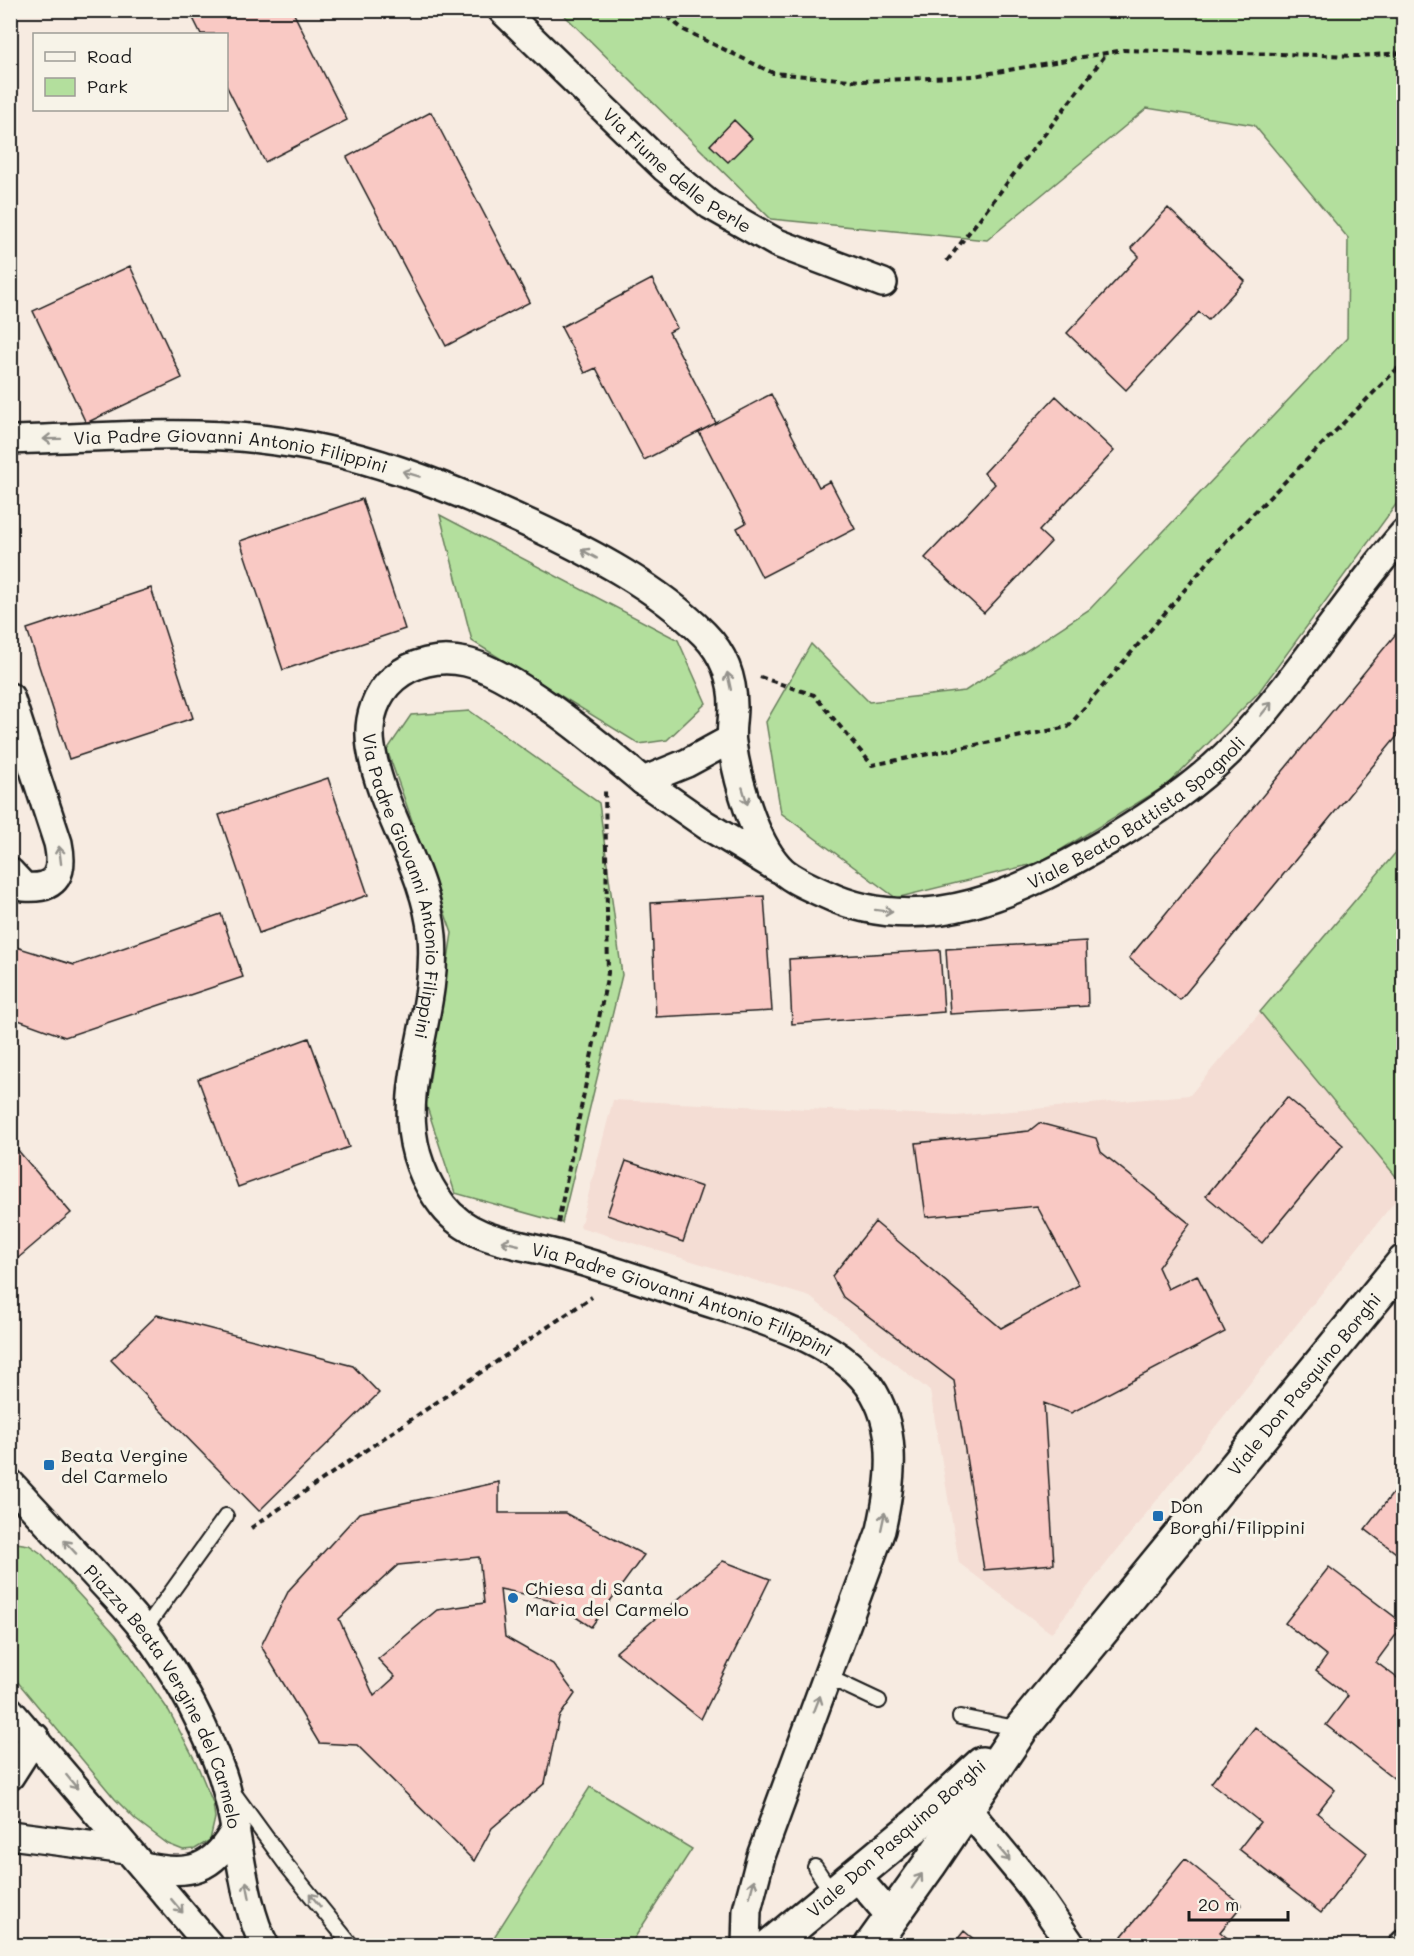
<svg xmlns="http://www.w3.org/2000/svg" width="1414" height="1956" font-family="Mali,sans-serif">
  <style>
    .built { fill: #f4ddd4 }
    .green { fill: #b3df9d; stroke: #687e5c; stroke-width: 1.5 }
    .building { fill: #f9c9c4; stroke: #1c1c1c; stroke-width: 1.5; fill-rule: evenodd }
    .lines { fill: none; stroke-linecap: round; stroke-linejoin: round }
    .lane-casing { stroke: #1c1c1c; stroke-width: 18 }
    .street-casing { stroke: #1c1c1c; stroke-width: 32 }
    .secondary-casing { stroke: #1c1c1c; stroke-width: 38 }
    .path { stroke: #1c1c1c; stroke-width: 4; stroke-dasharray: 6 4.5; stroke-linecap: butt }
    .lane { stroke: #f7f3e8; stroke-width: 14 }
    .street { stroke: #f7f3e8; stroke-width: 27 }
    .secondary { stroke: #f7f3e8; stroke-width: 33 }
    .oneway { stroke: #94928c }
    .poi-dot { fill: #1f6fb2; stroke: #f7f3e8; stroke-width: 2 }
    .labels { text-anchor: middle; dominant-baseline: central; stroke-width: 6; stroke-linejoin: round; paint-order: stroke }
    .street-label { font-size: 18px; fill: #1c1c1c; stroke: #f7f3e8 }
    .poi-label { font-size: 18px; fill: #1c1c1c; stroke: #f7f3e8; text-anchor: start }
  </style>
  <rect width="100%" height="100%" fill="#f7ebe1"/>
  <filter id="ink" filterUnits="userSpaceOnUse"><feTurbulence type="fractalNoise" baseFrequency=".0167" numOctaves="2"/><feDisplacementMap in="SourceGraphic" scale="12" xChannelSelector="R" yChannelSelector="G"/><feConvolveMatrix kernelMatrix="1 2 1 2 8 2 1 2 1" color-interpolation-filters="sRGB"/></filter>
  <g filter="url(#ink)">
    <path class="built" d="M1403,844V1191L1051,1633L959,1563L930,1391L810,1297L580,1227L613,1100L956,1116L1190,1095Z"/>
    <path class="green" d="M560,11H1403V495L1258,693L1167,785L1041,862L896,898L781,813L766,722L811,644L869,702L965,691L1090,609L1347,338L1348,238L1254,125L1147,108L987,240L771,219Z
      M440,515L678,640L706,703L667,740L639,744L472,641Z
      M470,711L599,803L622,975L562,1223L455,1193L426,1104L452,933L387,750L411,715Z
      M1403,844V1185L1260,1012Z
      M10,1542L29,1545L42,1554L116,1635L169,1711L196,1762L213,1803L215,1818L210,1840L195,1849L183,1850L168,1844L136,1820L115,1799L11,1674Z
      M590,1787L692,1849L630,1945H489Z"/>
    <path class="building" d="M189,10H292L347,120L265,162L226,85V34H201Z
      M431,112L530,302L446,346L347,157Z
      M734,120L752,138L728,162L710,145Z
      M1168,208L1245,281L1208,320L1199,312L1126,390L1067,333L1139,256L1131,248Z
      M130,266L182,378L86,423L33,311Z
      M652,279L677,328L669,332L716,423L644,460L596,368L585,373L561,327Z
      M771,394L819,487L830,481L855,529L762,577L737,528L746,523L699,432Z
      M1056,396L1114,451L1039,531L1051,542L984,613L925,558L995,484L984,473Z
      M362,499L405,629L283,670L240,541Z
      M151,588L193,718L69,759L27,629Z
      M1404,624V728L1180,1000L1129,958Z
      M328,778L368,895L259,933L219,815Z
      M764,896L772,1011L656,1017L651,903Z
      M221,914L243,977L65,1037L10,1017V945L74,965Z
      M1086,941L1088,1006L950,1014L946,949Z
      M940,950L944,1012L792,1024L789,959Z
      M309,1038L349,1147L238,1187L198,1079Z
      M1287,1097L1343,1145L1262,1243L1206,1196Z
      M1039,1123L1096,1138L1101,1152L1190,1224L1158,1267L1168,1289L1197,1275L1225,1332L1071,1413L1044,1403L1054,1564L984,1570L954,1381L843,1297L832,1276L875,1222L1001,1328L1079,1285L1037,1206L926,1217L916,1143L1029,1131Z
      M11,1142L71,1213L10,1265V1143Z
      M626,1161L702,1187L683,1242L607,1215Z
      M157,1315L353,1366L379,1393L259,1511L111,1360Z
      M1404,1479V1559L1365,1529Z
      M499,1482V1513H565L644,1555L591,1627L548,1599L500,1589L505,1637L553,1664L575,1694L559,1717L545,1783L492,1828L474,1861L357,1745L319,1743L261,1646L289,1590L359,1513ZM479,1557L484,1603L437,1610L378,1659L395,1677L374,1696L339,1619L398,1565Z
      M723,1561L770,1579L701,1719L616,1652Z
      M1329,1567L1404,1624L1376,1662L1404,1683V1694L1396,1704L1404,1710V1778L1400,1783L1326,1725L1348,1696L1316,1671L1327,1656L1285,1623Z
      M1255,1727L1335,1790L1317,1813L1367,1853L1321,1913L1239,1849L1260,1822L1211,1783Z
      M1185,1859L1242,1905L1220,1932L1237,1946H1134L1122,1936Z
      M964,1931L982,1946H952Z"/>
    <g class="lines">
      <g class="lane-casing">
        <path id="lane" d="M144,1630L226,1516
          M828,1677L879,1701
          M960,1717L1021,1729
          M236,1796L287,1866L352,1946
          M815,1867L833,1894"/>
      </g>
      <g class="street-casing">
        <g id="street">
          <path id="s1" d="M502,10L665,168L710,205L777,243L883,283"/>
          <path id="s2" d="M10,440C93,438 178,430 260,439C355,449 446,485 532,525C592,553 657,587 704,634C724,654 733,680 733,707C733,719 730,731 732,743C737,779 754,841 779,867C789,879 810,887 825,894C923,941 1024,891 1110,840C1153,814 1195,786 1231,750C1295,684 1343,603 1404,533"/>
          <path d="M10,697L58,843C64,872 58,890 24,887L10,872"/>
          <path id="s3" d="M731,739L687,763L643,781C602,747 515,673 466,662C410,650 362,689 371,747C381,813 426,868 432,936C440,1031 374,1117 443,1206C470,1241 516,1243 556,1254C601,1266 645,1281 689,1296C747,1316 841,1337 874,1393C898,1435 891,1485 881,1530L761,1856L747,1910L746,1946"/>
          <path d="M643,781L706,825L777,868"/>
          <path id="s4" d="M10,1483C39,1514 68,1546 97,1577C116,1598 137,1618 153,1642C182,1683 205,1727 222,1774C240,1827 240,1899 265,1946"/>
          <path d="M10,1711L210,1946"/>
          <path d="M10,1776L35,1737"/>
          <path d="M967,1809L1030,1885L1072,1946"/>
          <path d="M10,1835L127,1850"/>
          <path d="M143,1866C189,1877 214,1870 236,1828"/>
          <path d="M856,1876L891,1917"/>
          <path d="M1403,1946L1404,1944"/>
        </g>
      </g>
      <g class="secondary-casing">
        <g id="secondary">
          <path d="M770,1946L915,1826L982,1764"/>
          <path id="s5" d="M871,1946L929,1865L1021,1729L1404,1262"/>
        </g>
      </g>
      <path class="path" d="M659,10L684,30L773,73L860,81L974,76L1123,50L1358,56L1404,53
        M947,261L1107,53
        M760,677L814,695L872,765L1068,727L1227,540L1404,362
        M558,1223L608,973L605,789
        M251,1528L592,1297
        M115,1945V1946"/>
      <use href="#lane" class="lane"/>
      <use href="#street" class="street"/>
      <use href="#secondary" class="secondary"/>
    </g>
    <defs><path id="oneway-shaft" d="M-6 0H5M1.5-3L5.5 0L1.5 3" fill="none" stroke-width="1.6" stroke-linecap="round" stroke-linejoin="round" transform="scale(1.5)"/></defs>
    <g class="oneway">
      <use href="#oneway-shaft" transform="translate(52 439) rotate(179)"/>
      <use href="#oneway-shaft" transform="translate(411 474) rotate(-163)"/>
      <use href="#oneway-shaft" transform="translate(589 554) rotate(-151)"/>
      <use href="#oneway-shaft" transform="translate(729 681) rotate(-102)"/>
      <use href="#oneway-shaft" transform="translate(1266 709) rotate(-51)"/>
      <use href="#oneway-shaft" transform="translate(745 796) rotate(73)"/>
      <use href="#oneway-shaft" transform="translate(60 855) rotate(-97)"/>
      <use href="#oneway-shaft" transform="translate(884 911) rotate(7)"/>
      <use href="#oneway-shaft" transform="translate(510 1243) rotate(-167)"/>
      <use href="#oneway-shaft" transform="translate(883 1521) rotate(-78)"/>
      <use href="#oneway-shaft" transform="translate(70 1547) rotate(-133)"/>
      <use href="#oneway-shaft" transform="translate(817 1704) rotate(-69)"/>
      <use href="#oneway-shaft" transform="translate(72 1782) rotate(51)"/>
      <use href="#oneway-shaft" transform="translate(1004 1854) rotate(50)"/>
      <use href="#oneway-shaft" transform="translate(917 1881) rotate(-55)"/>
      <use href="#oneway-shaft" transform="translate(752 1888) rotate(-75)"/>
      <use href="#oneway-shaft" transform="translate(248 1890) rotate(-101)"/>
      <use href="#oneway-shaft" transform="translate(315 1900) rotate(-129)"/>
      <use href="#oneway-shaft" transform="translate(177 1906) rotate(50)"/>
    </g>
  </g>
  <g class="poi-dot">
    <rect x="43" y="1459" width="12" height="12" rx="3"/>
    <rect x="1152" y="1510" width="12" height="12" rx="3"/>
    <circle cx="513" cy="1598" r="6"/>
  </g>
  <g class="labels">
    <g class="street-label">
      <text stroke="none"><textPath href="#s1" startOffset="238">Via Fiume delle Perle</textPath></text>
      <text stroke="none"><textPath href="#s2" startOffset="222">Via Padre Giovanni Antonio Filippini</textPath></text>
      <text stroke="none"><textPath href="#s2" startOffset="1386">Viale Beato Battista Spagnoli</textPath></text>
      <text stroke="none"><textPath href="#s3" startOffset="609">Via Padre Giovanni Antonio Filippini</textPath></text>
      <text stroke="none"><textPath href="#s3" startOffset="1202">Via Padre Giovanni Antonio Filippini</textPath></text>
      <text stroke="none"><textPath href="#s5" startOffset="710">Viale Don Pasquino Borghi</textPath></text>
      <text stroke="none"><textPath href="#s4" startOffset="267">Piazza Beata Vergine del Carmelo</textPath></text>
      <text transform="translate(896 1838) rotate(-41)">Viale Don Pasquino Borghi</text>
    </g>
    <g class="poi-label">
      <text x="61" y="1455">Beata Vergine<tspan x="61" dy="21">del Carmelo</tspan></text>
      <text x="1170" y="1506">Don<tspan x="1170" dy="21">Borghi/Filippini</tspan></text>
      <text x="525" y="1588">Chiesa di Santa<tspan x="525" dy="21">Maria del Carmelo</tspan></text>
    </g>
  </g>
  <rect width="1414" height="1956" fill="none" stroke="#f7f3e8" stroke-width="36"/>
  <rect x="18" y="18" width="1378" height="1920" fill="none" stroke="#1c1c1c" stroke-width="2" filter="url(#ink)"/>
  <rect x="33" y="33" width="195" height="78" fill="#f7f3e8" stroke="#9f9d96" stroke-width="1.5"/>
  <rect x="45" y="52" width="30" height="9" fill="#f7f3e8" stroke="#9f9d96" stroke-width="1.5"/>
  <text x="87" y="63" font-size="18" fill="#1c1c1c">Road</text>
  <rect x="45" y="78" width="30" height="18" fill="#b3df9d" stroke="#9f9d96" stroke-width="1.5"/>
  <text x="87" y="93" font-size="18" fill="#1c1c1c">Park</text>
  <path d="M1189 1911v9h99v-9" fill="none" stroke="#1c1c1c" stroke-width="3"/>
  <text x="1198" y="1911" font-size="18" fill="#1c1c1c" stroke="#f7f3e8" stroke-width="4.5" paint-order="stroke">20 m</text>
</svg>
